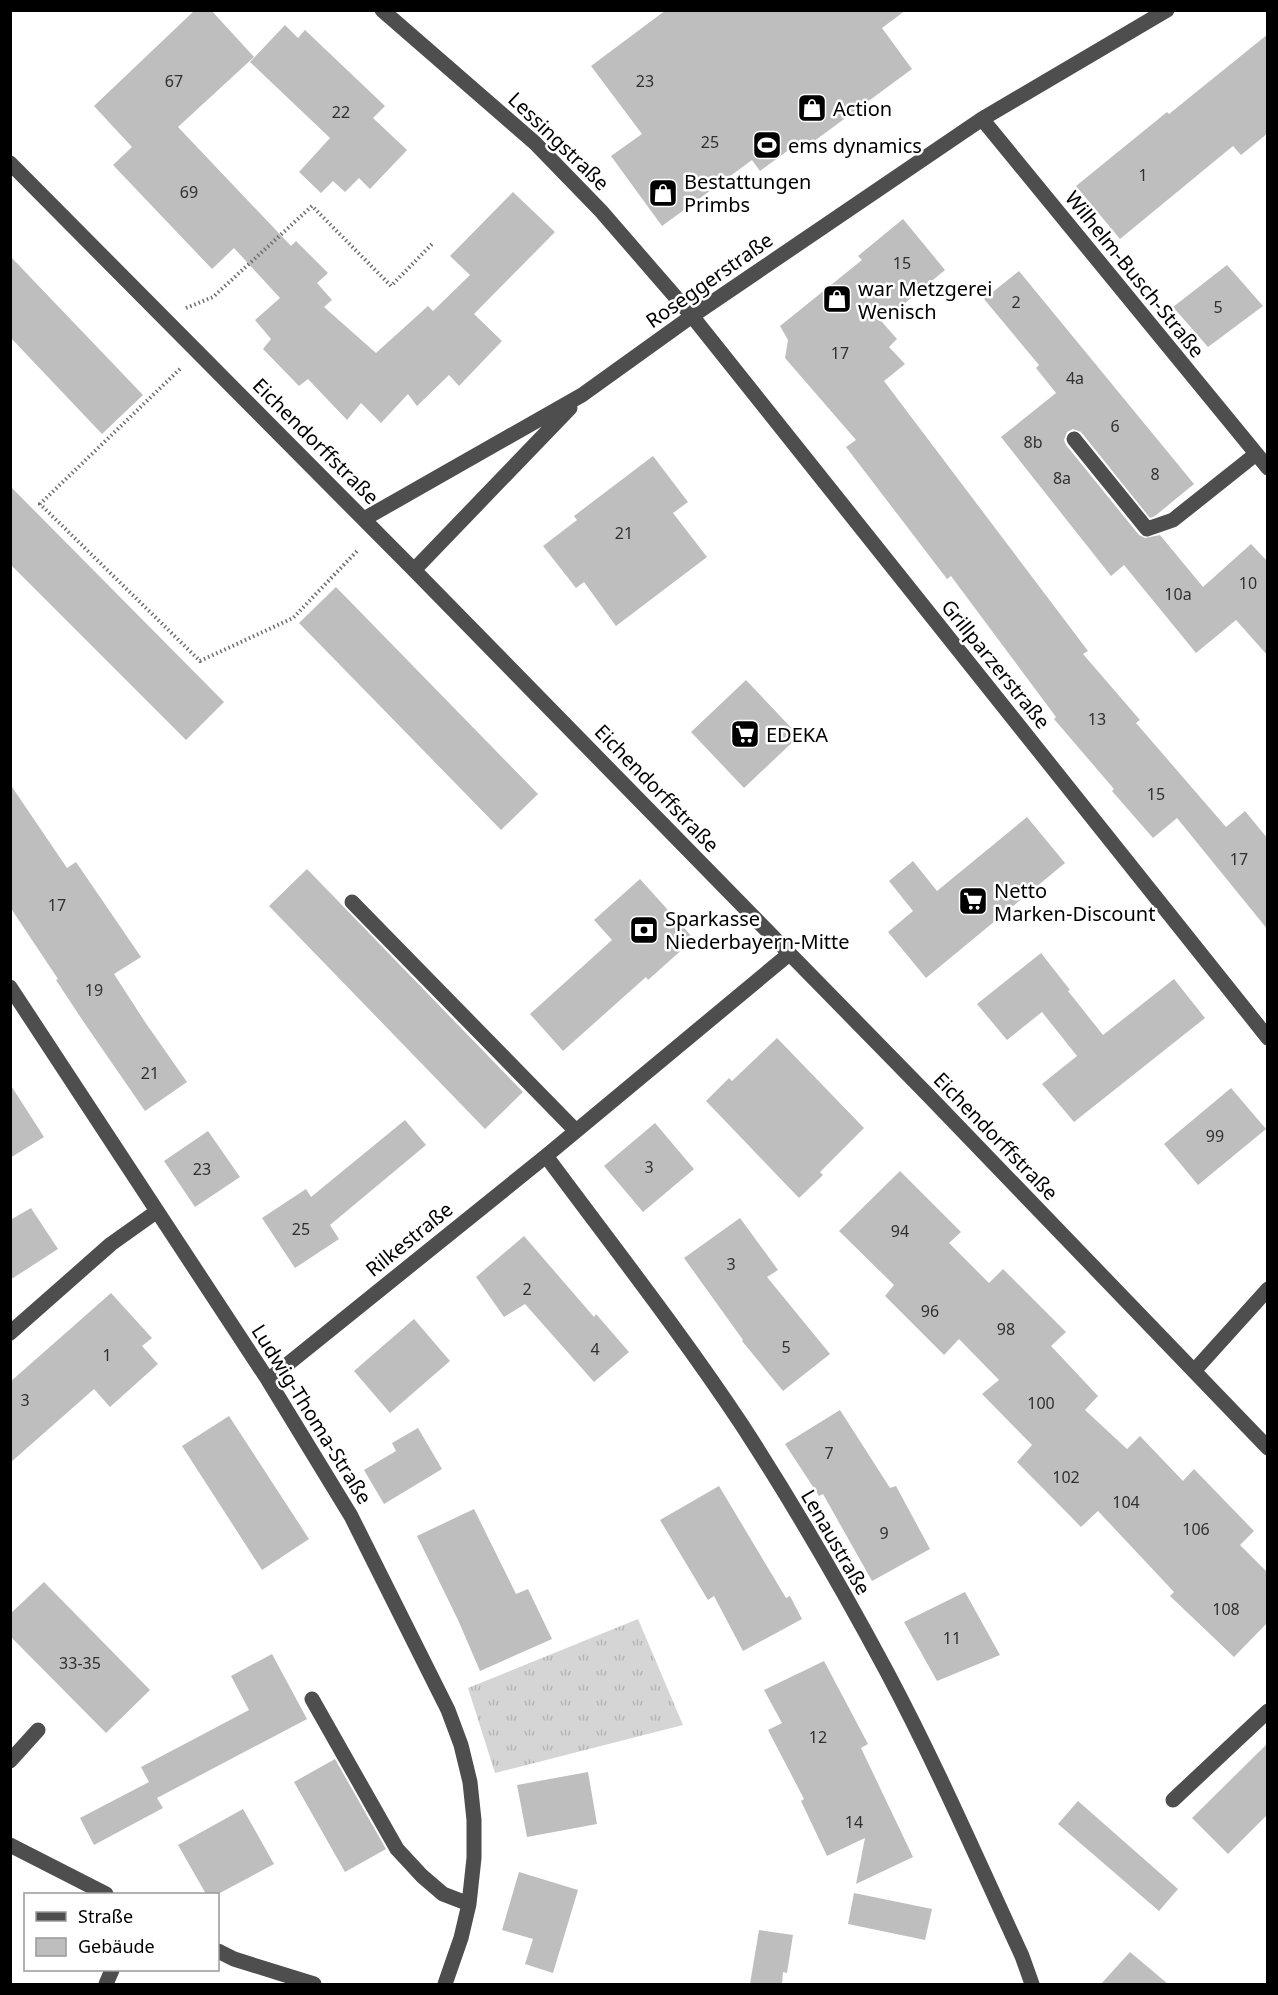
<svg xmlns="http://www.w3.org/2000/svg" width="1278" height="1995" font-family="'Noto Sans',sans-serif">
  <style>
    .grass { fill: url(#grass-tufts) }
    .building { fill: #bebebe }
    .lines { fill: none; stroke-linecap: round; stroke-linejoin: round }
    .path { stroke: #707070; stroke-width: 4; stroke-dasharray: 1.5 3; stroke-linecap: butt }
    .minor { stroke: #4e4e4e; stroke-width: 15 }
    .labels { text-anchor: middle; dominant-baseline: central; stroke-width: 5; stroke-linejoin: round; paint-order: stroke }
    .number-label { font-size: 16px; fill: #303030 }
    .poi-label { font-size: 20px; fill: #000; stroke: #fff; text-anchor: start }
    .street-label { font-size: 20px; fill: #000; stroke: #fff }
  </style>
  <defs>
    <pattern id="grass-tufts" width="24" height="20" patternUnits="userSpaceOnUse" patternTransform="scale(1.5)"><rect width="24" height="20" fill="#d5d5d5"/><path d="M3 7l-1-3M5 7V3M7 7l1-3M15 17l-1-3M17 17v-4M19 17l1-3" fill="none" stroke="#b5b5b5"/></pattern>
  </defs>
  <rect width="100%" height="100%" fill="#fff"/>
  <path class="grass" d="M638,1619L683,1725L495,1773L468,1688Z"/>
  <path class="building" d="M195,10H211L254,57L178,127L291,246L296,241L328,273L317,283L332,300L324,307L376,353L428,306L433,311L470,275L450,256L513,192L555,232L474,314L502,341L459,386L449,375L417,406L408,394L381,423L361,403L347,420L308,379L299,386L263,349L271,339L255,320L280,298L234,248L212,269L113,165L132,147L94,106Z
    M666,10H906L882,28L912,69L798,153L794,146L760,171L752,160L662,226L611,156L642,134L591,66Z
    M285,25L298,38L305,30L385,106L373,118L407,150L370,189L359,178L345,192L333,181L321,193L299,172L330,138L250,62Z
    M1268,34V133L1241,155L1233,146L1120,239L1076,186L1167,112L1169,114Z
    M903,219L945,270L882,322L897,339L889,347L905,364L884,381L1088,651L1083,654L1140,720L1136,723L1226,827L1245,811L1268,839V930L1177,818L1153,838L1112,791L1114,789L1054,719L1056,717L951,576L947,579L846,447L856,440L785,358L788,340L780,326L862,260L858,256Z
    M10,256L143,395L102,434L10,337Z
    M1227,265L1263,306L1208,347L1173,307Z
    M1019,271L1194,484L1155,516L1150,518L1081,432L1073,429L1067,432L1064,440L1066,445L1139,535L1145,538L1160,535L1203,587L1251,544L1268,562V656L1236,620L1196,653L1124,565L1111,576L1001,437L1056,393L1036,368L1039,365L984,299Z
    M653,456L688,502L673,513L707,557L616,626L584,582L576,588L543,546L577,520L574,516Z
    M10,486L224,702L186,740L10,564Z
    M336,587L538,794L501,830L299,623Z
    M746,680L799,736L744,788L691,732Z
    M10,784L67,868L76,862L141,957L114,974L145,1022L187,1082L145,1111L83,1021L56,980L58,979L10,907Z
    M1027,817L1065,863L926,978L888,932L913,911L889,881L913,861L937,891Z
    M307,869L523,1092L485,1129L269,906Z
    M640,879L694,939L648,980L646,977L563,1051L530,1014L612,940L594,920Z
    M1041,953L1070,990L1068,991L1103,1035L1174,979L1205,1018L1074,1122L1042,1084L1077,1056L1042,1012L1007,1040L977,1004Z
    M777,1038L864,1128L820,1172L823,1175L799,1198L706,1101L729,1078L732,1081Z
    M10,1084L44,1137L10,1158Z
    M1231,1088L1266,1129L1198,1185L1164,1144Z
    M405,1120L426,1145L330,1225L339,1239L295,1268L262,1218L306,1189L311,1197Z
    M655,1123L694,1169L643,1212L604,1166Z
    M208,1131L240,1177L195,1207L164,1161Z
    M900,1171L961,1232L949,1243L989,1283L1003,1269L1066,1332L1051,1346L1098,1396L1085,1410L1127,1449L1140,1436L1183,1481L1194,1469L1254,1531L1240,1545L1268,1573V1622L1234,1657L1170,1596L1174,1592L1098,1511L1081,1527L1017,1462L1032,1445L982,1394L999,1380L959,1339L944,1355L885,1296L894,1285L839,1231Z
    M31,1208L58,1249L10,1280V1220Z
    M740,1218L778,1270L767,1277L830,1354L783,1391L742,1341L743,1340L684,1258Z
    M524,1236L594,1317L596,1314L629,1352L594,1382L525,1304L504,1317L476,1277Z
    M111,1293L152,1338L142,1346L158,1364L110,1407L94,1389L10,1463V1382Z
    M414,1319L450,1361L390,1413L354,1371Z
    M840,1410L890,1488L896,1486L930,1549L872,1581L823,1494L819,1496L785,1444Z
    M229,1416L309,1539L262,1570L182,1446Z
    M418,1428L442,1469L384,1504L364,1470L396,1451L392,1443Z
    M719,1486L786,1598L790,1596L802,1619L743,1651L714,1596L708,1600L660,1520Z
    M474,1509L516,1594L528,1589L552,1639L480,1671L458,1620L417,1536Z
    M44,1582L150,1690L106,1733L10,1636V1614Z
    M965,1592L1000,1655L937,1681L904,1622Z
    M272,1654L307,1719L157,1798L163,1808L94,1845L80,1818L149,1782L141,1767L249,1710L231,1676Z
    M824,1661L868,1744L861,1748L913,1857L856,1884L865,1838L827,1856L801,1801L804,1799L768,1730L782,1723L764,1690Z
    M1268,1743V1814L1228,1854L1192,1818Z
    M335,1759L386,1849L345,1872L294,1782Z
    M588,1772L597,1824L527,1837L517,1785Z
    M1078,1801L1178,1889L1159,1911L1058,1824Z
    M243,1809L274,1864L218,1894H206L178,1845Z
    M519,1872L578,1890L553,1973L525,1964L533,1939L502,1930Z
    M854,1893L932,1909L925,1940L848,1924Z
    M759,1930L793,1935L787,1973L783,1972L782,1984H750Z
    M1130,1952L1168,1984H1101Z"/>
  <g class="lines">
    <path class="path" d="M186,308L213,297L312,206L391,286L433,243
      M180,369L40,504L200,661L293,618L358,550"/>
    <path class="minor" d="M382,10L535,143L601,211L692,316L1268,1038
      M982,119L1268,468
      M10,163L414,570L928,1095L1268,1448
      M1074,439L1147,529L1173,520L1256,454
      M364,519L582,395L692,316L982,119L1167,10
      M414,570L570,408
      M352,902L576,1131
      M10,987L268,1380L351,1516L448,1710L461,1745L470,1782L474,1820V1858L469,1904L461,1938L445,1984
      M546,1156C612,1245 681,1333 742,1425C794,1505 842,1588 887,1672C936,1764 978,1861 1022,1956L1032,1984
      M10,1333L111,1244L156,1212
      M1194,1371L1268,1289
      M268,1380L546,1156L788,955
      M312,1699L397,1849L422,1876L443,1894L469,1904
      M10,1761L38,1730
      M1173,1800L1268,1711
      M10,1845L106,1894
      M218,1951L234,1959L314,1984
      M106,1984L112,1970"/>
  </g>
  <defs>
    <g id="shop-square" transform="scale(1.5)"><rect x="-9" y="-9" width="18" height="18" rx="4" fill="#000" stroke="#fff"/><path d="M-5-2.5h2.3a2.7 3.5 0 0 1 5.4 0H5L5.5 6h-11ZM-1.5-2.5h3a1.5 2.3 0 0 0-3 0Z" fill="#fff"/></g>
    <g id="stadium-square" transform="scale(1.5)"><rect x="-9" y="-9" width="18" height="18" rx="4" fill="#000" stroke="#fff"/><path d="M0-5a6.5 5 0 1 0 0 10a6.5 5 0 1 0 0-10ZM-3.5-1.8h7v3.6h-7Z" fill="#fff"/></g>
    <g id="supermarket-square" transform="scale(1.5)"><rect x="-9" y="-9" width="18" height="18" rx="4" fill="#000" stroke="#fff"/><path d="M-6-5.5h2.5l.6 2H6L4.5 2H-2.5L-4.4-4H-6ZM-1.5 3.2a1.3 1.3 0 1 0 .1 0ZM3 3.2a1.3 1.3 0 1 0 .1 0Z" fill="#fff"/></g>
    <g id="bank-square" transform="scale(1.5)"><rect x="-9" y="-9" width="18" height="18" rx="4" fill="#000" stroke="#fff"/><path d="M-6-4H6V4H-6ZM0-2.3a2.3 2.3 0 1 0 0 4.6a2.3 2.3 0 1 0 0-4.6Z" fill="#fff"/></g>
  </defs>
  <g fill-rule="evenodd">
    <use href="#shop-square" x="812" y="108"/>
    <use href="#stadium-square" x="767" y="145"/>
    <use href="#shop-square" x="663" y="193"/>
    <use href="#shop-square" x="837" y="299"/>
    <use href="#supermarket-square" x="745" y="734"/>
    <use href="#supermarket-square" x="973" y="901"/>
    <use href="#bank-square" x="644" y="930"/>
  </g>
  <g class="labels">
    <g class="number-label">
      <text x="174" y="81">67</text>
      <text x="645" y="81">23</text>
      <text x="341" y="112">22</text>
      <text x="710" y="142">25</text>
      <text x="1143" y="175">1</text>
      <text x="189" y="192">69</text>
      <text x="902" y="263">15</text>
      <text x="1016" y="302">2</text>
      <text x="1218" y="307">5</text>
      <text x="840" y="353">17</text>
      <text x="1075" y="378">4a</text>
      <text x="1115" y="426">6</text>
      <text x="1033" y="442">8b</text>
      <text x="1155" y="474">8</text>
      <text x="1062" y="478">8a</text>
      <text x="624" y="533">21</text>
      <text x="1248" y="583">10</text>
      <text x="1178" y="594">10a</text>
      <text x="1097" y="719">13</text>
      <text x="1156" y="794">15</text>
      <text x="1239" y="859">17</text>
      <text x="57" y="905">17</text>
      <text x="94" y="990">19</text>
      <text x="150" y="1073">21</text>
      <text x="1215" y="1136">99</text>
      <text x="649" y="1167">3</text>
      <text x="202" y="1169">23</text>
      <text x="301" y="1229">25</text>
      <text x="900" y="1231">94</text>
      <text x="731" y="1264">3</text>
      <text x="527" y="1289">2</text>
      <text x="930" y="1311">96</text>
      <text x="1006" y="1329">98</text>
      <text x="786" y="1347">5</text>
      <text x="595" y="1349">4</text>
      <text x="107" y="1355">1</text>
      <text x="25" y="1400">3</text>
      <text x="1041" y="1403">100</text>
      <text x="829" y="1453">7</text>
      <text x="1066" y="1477">102</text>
      <text x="1126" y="1502">104</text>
      <text x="1196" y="1529">106</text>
      <text x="884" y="1533">9</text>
      <text x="1226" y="1609">108</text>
      <text x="952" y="1638">11</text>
      <text x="80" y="1663">33-35</text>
      <text x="818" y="1737">12</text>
      <text x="854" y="1822">14</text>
    </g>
    <g class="poi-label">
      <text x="833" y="108">Action</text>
      <text x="788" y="145">ems dynamics</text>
      <text x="684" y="181">Bestattungen<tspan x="684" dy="23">Primbs</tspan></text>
      <text x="858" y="288">war Metzgerei<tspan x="858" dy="23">Wenisch</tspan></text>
      <text x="766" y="734">EDEKA</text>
      <text x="994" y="890">Netto<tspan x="994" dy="23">Marken-Discount</tspan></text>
      <text x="665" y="918">Sparkasse<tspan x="665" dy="23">Niederbayern-Mitte</tspan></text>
    </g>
    <g class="street-label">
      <text transform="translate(559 141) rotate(44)">Lessingstraße</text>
      <text transform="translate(1135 274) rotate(51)">Wilhelm-Busch-Straße</text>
      <text transform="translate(709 280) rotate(-35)">Roseggerstraße</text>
      <text transform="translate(316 441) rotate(45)">Eichendorffstraße</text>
      <text transform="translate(996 664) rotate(51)">Grillparzerstraße</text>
      <text transform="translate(657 788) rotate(46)">Eichendorffstraße</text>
      <text transform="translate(996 1136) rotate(46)">Eichendorffstraße</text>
      <text transform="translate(409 1239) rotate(-39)">Rilkestraße</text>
      <text transform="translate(312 1414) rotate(58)">Ludwig-Thoma-Straße</text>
      <text transform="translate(836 1542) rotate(60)">Lenaustraße</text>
    </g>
  </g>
  <rect width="1278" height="1995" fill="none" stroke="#000000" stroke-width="24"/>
  <rect x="24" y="1893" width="195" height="78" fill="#ffffff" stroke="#999999" stroke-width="1.5"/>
  <rect x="36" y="1912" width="30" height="9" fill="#4e4e4e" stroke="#999999" stroke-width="1.5"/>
  <text x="78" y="1923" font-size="18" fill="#000000">Straße</text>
  <rect x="36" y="1938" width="30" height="18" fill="#bebebe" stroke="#999999" stroke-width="1.5"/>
  <text x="78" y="1953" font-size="18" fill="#000000">Gebäude</text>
</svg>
